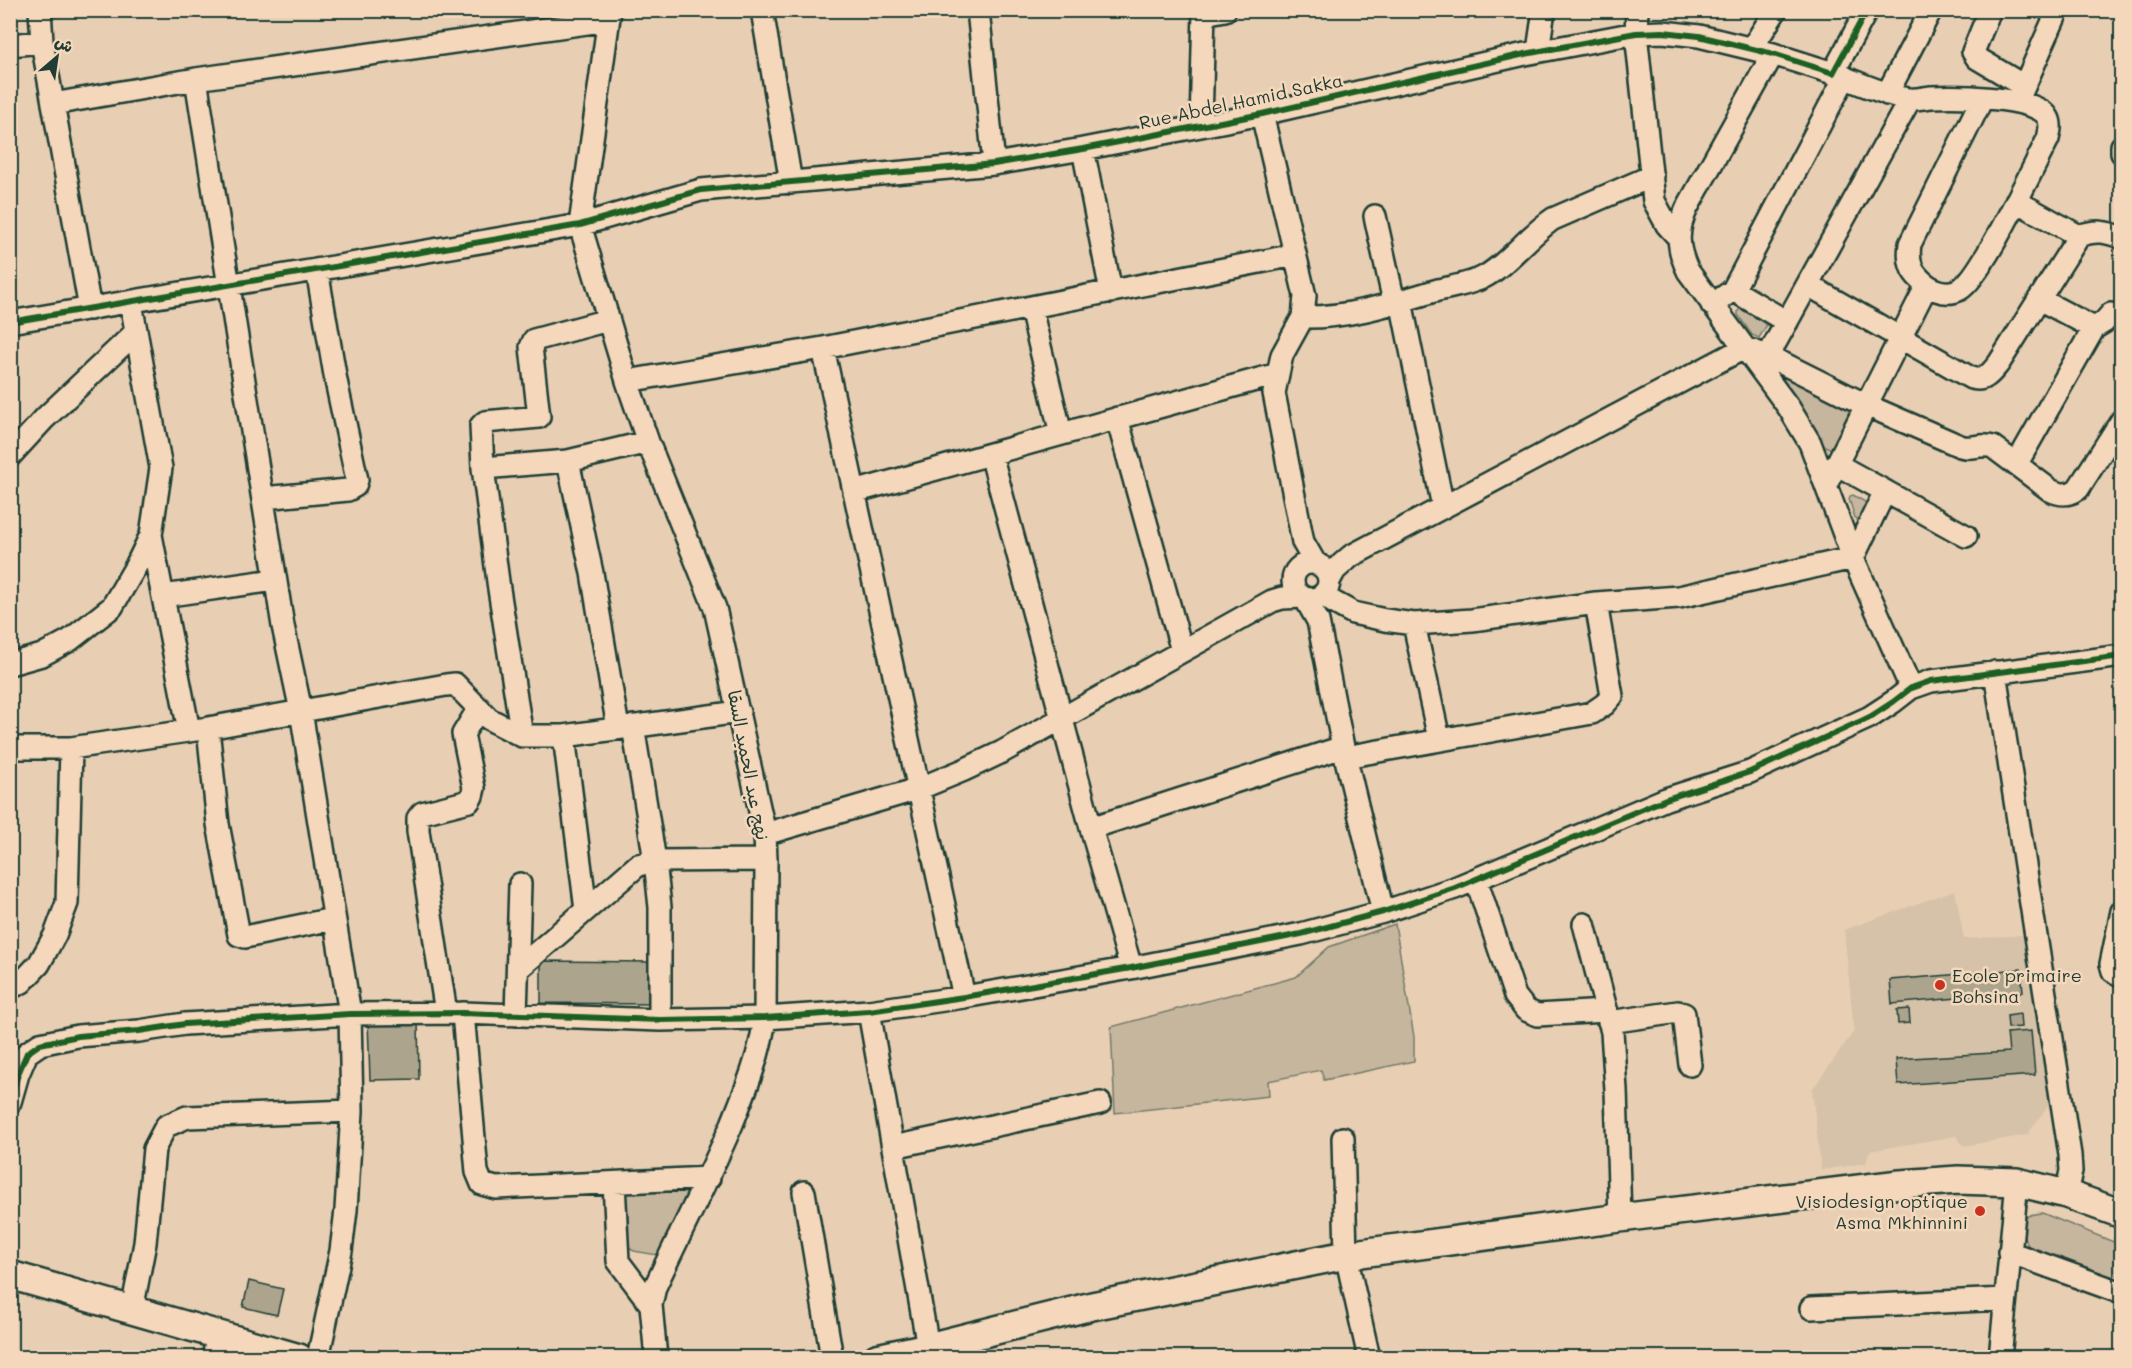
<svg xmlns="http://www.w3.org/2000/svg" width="2132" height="1368" font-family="Mali,'Playpen Sans Arabic',sans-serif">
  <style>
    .built { fill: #d6c2a8 }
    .green { fill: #c6b69e; stroke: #727a69; stroke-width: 1.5 }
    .building { fill: #ada48d; stroke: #1f3d34; stroke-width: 1.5 }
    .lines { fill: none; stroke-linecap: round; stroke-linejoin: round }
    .minor-casing { stroke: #1f3d34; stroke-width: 26 }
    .major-casing { stroke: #1f3d34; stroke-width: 32 }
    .minor { stroke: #f5d8bb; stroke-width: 21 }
    .major { stroke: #f5d8bb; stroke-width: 27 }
    .cycleway-casing { stroke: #f5d8bb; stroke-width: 10 }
    .cycleway { stroke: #1b5e20; stroke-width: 6 }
    .poi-dot { fill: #c8321e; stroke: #f5d8bb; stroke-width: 2 }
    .labels { text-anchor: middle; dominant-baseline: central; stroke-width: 5; stroke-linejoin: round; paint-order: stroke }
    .street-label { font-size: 18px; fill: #1f3d34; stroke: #f5d8bb }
    .poi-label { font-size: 18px; fill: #1f3d34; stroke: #f5d8bb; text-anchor: start }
  </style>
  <rect width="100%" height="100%" fill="#e8cfb3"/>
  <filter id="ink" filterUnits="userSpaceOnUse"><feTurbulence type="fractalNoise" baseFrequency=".0167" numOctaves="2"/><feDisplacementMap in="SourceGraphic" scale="12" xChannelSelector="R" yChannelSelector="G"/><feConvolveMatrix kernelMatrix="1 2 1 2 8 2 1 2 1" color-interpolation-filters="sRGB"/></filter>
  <g filter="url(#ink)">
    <path class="built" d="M1955,890L1964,939L2023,935L2050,1103L2027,1135L1964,1146L1956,1136L1870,1151L1866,1163L1821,1170L1812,1090L1854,1031L1844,930Z"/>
    <path class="green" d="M1741,307L1768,323L1759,338L1752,335L1738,315V311Z
      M1783,374L1844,405L1849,410L1847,419L1831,449L1821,444L1803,410L1781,382Z
      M1853,495L1865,502L1866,504L1859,520L1855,518L1849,499L1850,496Z
      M1395,924L1414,1037V1061L1324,1080L1321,1070L1268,1081L1269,1096L1115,1113L1111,1027L1296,977L1329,947Z
      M685,1189C689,1204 665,1242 657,1255L634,1251L627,1247L624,1192Z
      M2042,1213L2121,1245V1282C2107,1277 2038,1257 2032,1250C2025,1243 2022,1233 2023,1224C2025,1214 2033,1214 2042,1213Z"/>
    <path class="building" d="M541,961L654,962L653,1004L541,1003Z
      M2021,969L2023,992L1892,1004L1890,980Z
      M1909,1009L1910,1023L1898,1024L1897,1010Z
      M2020,1014L2021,1027L2008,1028L2007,1016Z
      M418,1020L419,1079L370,1080L368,1021Z
      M2031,1031L2035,1075L1898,1085L1896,1059L2009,1052L2007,1033Z
      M249,1281L283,1289L277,1315L243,1307Z"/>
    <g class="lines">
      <g class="minor-casing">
        <path id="minor" d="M40,10L42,42L90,309
          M610,10L580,225L627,381L648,442L715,608L765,834L766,860L765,1018C760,1056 746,1089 732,1124C708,1180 680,1233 655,1287L651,1305L656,1358
          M762,10L791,183
          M978,10L994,164
          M1637,10L1636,33L1654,201L1667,225L1678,237
          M1990,10L1973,52L1977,58L2024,86
          M1204,14L1225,10
          M10,45L42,42
          M1752,48L1776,10
          M1538,51L1544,10
          M1773,54L1687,208C1676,231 1677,248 1688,271L1789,408L1810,443L1853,558L1911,688
          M1833,73C1857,82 1882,94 1908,99C1915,100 1923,98 1931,97C1955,96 2034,96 2047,116C2052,123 2050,131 2048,139C2033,167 1982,277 1960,289C1946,297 1929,289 1919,278C1909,269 1908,257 1910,244L1982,99
          M196,79L283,626L301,711L350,1014L352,1111L346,1210L341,1251L318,1358
          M1887,94L1931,10
          M2019,98L2058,10
          M53,104L196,79L608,20
          M1262,114L1305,296L1303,317L1282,355L1274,393L1303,542L1315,563
          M1201,125L1204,10
          M2122,146V153
          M1083,149L1111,292
          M2016,201L2079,236C2095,230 2106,231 2122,238
          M1375,216L1394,302
          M1808,285L1971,378C1985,382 1991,373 1999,363L2079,236
          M1733,290L1787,322
          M2039,299L2094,328
          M1401,301L1443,507
          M1712,305L1733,290L1845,77
          M1031,309L1061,434
          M1303,317C1349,318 1394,303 1438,290C1452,287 1469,284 1482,278C1505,267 1529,235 1553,219L1652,176
          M10,322L580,225L701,190L994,164L1083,149L1262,114L1525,54L1636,33L1663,32L1699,36L1773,54L1833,73L1867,10
          M823,348L964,997
          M1768,356L1910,99
          M627,381L823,348L1295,255
          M1117,418L1182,651
          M991,454L1091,828L1131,968
          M10,456L45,418L136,332
          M568,461L592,573L618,728
          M1836,464L1966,536
          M2016,465L2094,328L2104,322L2111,314L2122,316
          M483,468L568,461L648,442
          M1826,485L1927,285
          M854,492L1277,374
          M263,498L348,490L355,486L357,480L336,381L317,270
          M151,535L189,731
          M1293 581a18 18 0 1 1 36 0a18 18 0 1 1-36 0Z
          M1329,581L1335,570L1351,556L1744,348L1768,356L1866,405L1960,446C1971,450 1980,443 1993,447L2050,490C2060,495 2068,496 2078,489L2122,420
          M1323,594L1333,602L1353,613L1385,620L1414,624L1472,620L1596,603L1679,597L1853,558L1885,491
          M163,596L275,580
          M1305,598L1318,621L1343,747L1383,912
          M1414,624L1439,739
          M10,664L42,655L70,640L112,607L136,566L151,535L161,468L131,303
          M1995,672L2070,1155L2071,1171L2066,1194
          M633,726L655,861L660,907V1020
          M522,736L499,589L483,468L481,426L485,422L539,417L531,347L534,340L608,320
          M564,736L586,910
          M10,748H71L202,729
          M1345,757L1592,713L1605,704L1612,696L1596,603
          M1091,828L1343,747
          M765,834L918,789L964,770L1002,752L1272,601L1282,598L1303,597
          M1476,879L1515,996L1526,1010L1537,1015L1606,1011
          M2122,911L2111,964L2113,971L2122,976
          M333,919L245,937L239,935L218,824L208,728L446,685L455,684L489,719L522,736H564L739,712
          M1584,924L1612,1032L1616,1090L1620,1218
          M518,969L638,865L655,861L766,860
          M10,988L22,982L39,964L55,935L67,903L71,748
          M869,1011L928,1347
          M446,1013L418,831V818L422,813L469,801L472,796L474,788L463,734L479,708
          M463,1013L477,1172L482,1184L496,1188L709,1178
          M516,1015L520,884
          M1609,1022L1678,1012L1684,1014L1690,1065
          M10,1102L18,1074L27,1053L40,1044L78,1036L139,1031L185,1024L350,1014L463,1013L660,1020L765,1018L869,1011L964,997L1131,968L1301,934L1383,912L1455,888L1666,799L1750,772L1870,717L1893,702L1911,688L1931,681L2122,656
          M1343,1138L1346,1255L1369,1358
          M893,1147L1100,1103
          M614,1183L618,1261L651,1305
          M804,1192L832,1358
          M2009,1252L2122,1293
          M1811,1308L2005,1299
          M132,1310L145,1243L154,1149L166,1126L187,1117L352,1111
          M213,1358L218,1334
          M2000,1358L2017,1182"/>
      </g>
      <g class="major-casing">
        <path id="major" d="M10,1275L299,1358
          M877,1358L928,1347L1092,1306L1346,1255L1620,1218L1900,1184L1958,1180L2017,1182L2066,1194L2122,1214"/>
      </g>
      <use href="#minor" class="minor"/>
      <use href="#major" class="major"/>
      <g class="cycleway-casing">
        <path id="cycleway" d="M10,322L580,225L701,190L994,164L1083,149L1262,114L1525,54L1636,33L1663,32L1699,36L1773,54L1833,73L1867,10
          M10,1102L18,1074L27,1053L40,1044L78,1036L139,1031L185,1024L350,1014L463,1013L660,1020L765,1018L869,1011L964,997L1131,968L1301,934L1383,912L1455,888L1666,799L1750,772L1870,717L1893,702L1911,688L1931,681L2122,656"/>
      </g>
      <use href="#cycleway" class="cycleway"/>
    </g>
  </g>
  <g class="poi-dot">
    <circle cx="1940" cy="985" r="6"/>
    <circle cx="1980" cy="1211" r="6"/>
  </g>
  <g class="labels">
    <g class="street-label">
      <text transform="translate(1241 101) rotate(-12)">Rue Abdel Hamid Sakka</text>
      <text transform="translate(749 765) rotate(79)">نهج عبد الحميد السقا</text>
    </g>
    <g class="poi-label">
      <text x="1952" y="975">Ecole primaire<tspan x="1952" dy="21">Bohsina</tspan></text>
      <text x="1968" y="1201" text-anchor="end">Visiodesign optique<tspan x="1968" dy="21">Asma Mkhinnini</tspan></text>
    </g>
  </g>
  <rect width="2132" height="1368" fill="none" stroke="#f5d8bb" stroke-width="36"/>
  <rect x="18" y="18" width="2096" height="1332" fill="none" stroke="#1f3d34" stroke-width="2" filter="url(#ink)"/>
  <g transform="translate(57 57) rotate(29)" stroke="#f5d8bb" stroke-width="4.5" paint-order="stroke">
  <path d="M0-4.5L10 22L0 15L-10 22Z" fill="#1f3d34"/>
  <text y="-9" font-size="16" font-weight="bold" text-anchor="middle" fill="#1f3d34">ش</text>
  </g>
</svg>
